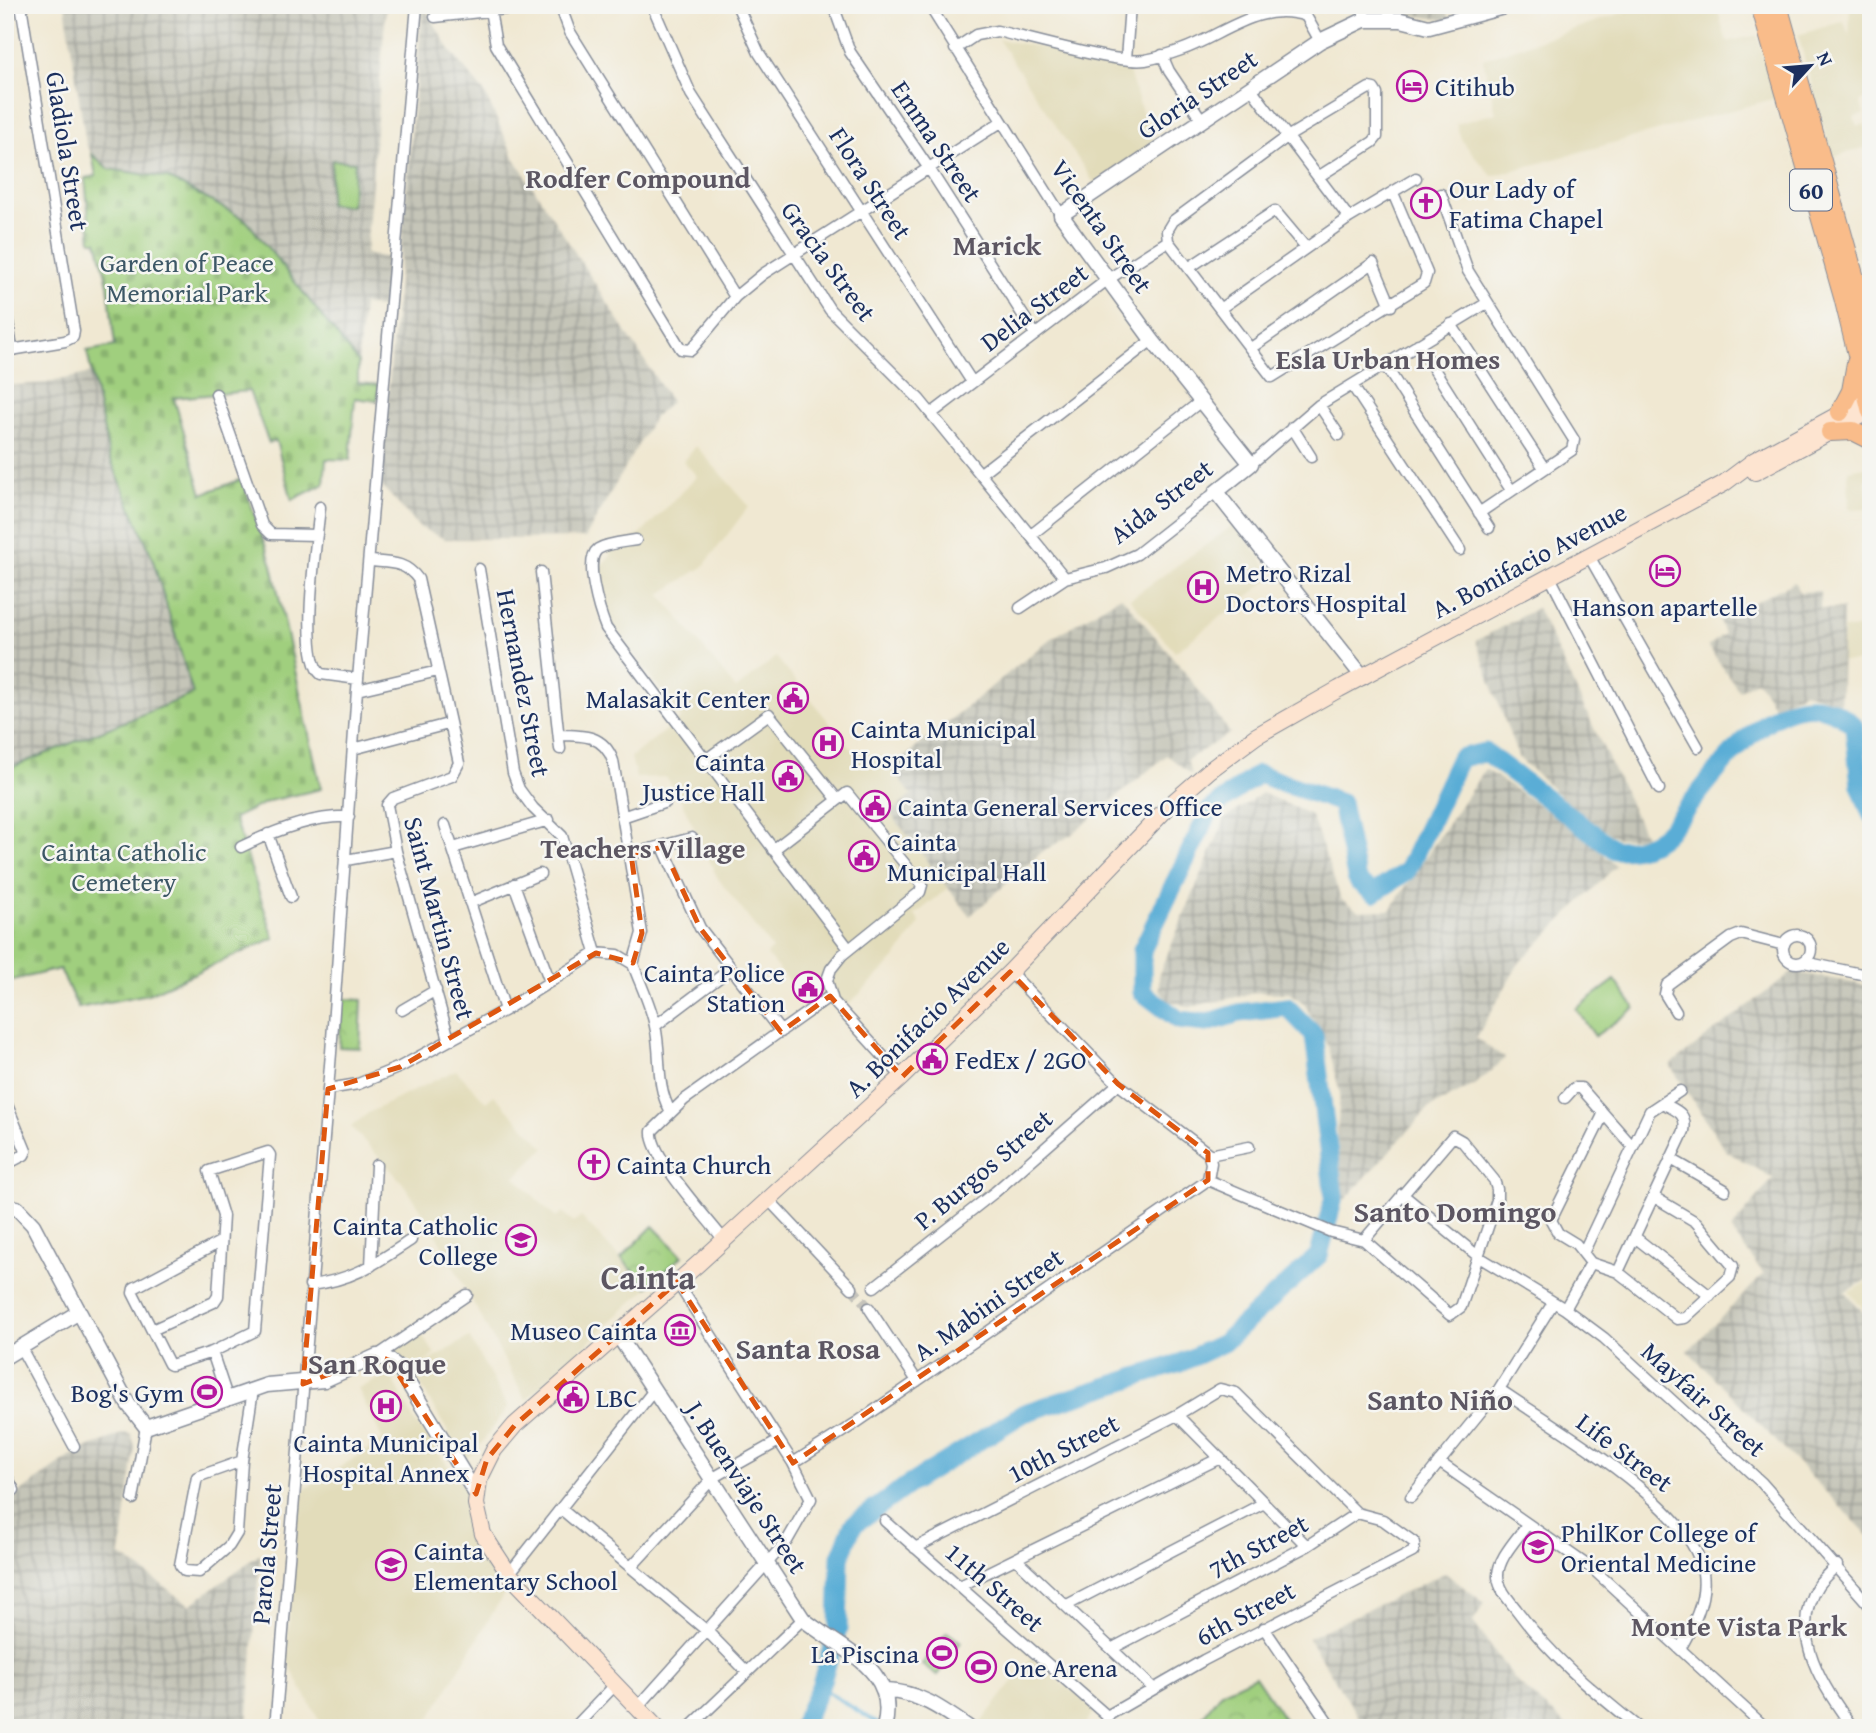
<svg xmlns="http://www.w3.org/2000/svg" width="1876" height="1733" font-family="'Gentium Book Plus',serif">
  <style>
    .built { fill: #e2dcba }
    .industrial { fill: url(#industrial-grid) }
    .cemetery { fill: url(#cemetery-stones); stroke: #5e7f6e; stroke-width: 2 }
    .park { fill: url(#park-crowns); stroke: #5e7f6e; stroke-width: 2 }
    .pitch { fill: #a0cf7e; stroke: #5e7f6e; stroke-width: 2 }
    .lines { fill: none; stroke-linecap: round; stroke-linejoin: round }
    .stream { stroke: #5aadd6; stroke-width: 3.5 }
    .river { stroke: #5aadd6; stroke-width: 19 }
    .minor-tunnel { stroke: #c5c3bb; stroke-width: 10; stroke-dasharray: 10 5; stroke-linecap: butt }
    .minor-casing { stroke: #868c98; stroke-width: 13 }
    .tertiary-casing { stroke: #868c98; stroke-width: 17 }
    .secondary-casing { stroke: #868c98; stroke-width: 18 }
    .primary-casing { stroke: #868c98; stroke-width: 20 }
    .minor { stroke: #fff; stroke-width: 10 }
    .tertiary { stroke: #fff; stroke-width: 14 }
    .secondary { stroke: #fde4d0; stroke-width: 16 }
    .primary { stroke: #f9bc8a; stroke-width: 18 }
    .marked { fill: none; stroke: #de5710; stroke-width: 5; stroke-dasharray: 14 9; stroke-linejoin: round }
    .labels { text-anchor: middle; dominant-baseline: central; stroke-width: 5; stroke-linejoin: round; paint-order: stroke }
    .shield { fill: #f6f6f2; stroke: #5d6b8a; stroke-width: 2 }
    .shield-label { font-size: 24px; font-weight: bold; fill: #1b2f5e }
    .poi-label { font-size: 26px; fill: #1b2f5e; stroke: #f6f6f2; text-anchor: start }
    .street-label { font-size: 26px; fill: #1b2f5e; stroke: #f6f6f2 }
    .park-label { font-size: 26px; fill: #3c5766; stroke: #f6f6f2 }
    .neighbourhood-label { font-size: 28px; font-weight: bold; fill: #5c5662; stroke: #f6f6f2 }
    .quarter-label { font-size: 30px; font-weight: bold; fill: #5c5662; stroke: #f6f6f2 }
    .district-label { font-size: 33px; font-weight: bold; fill: #5c5662; stroke: #f6f6f2 }
  </style>
  <defs>
    <pattern id="industrial-grid" width="8" height="8" patternUnits="userSpaceOnUse" patternTransform="scale(1.75)"><rect width="8" height="8" fill="#c5c5b8"/><path d="M0 4h8M4 0v8" fill="none" stroke="#9fa099"/></pattern>
    <pattern id="cemetery-stones" width="16" height="16" patternUnits="userSpaceOnUse" patternTransform="scale(1.75)"><rect width="16" height="16" fill="#a0cf7e"/><path d="M2 7V4a2 2 0 0 1 4 0v3zM10 15v-3a2 2 0 0 1 4 0v3z" fill="#89b26f"/></pattern>
    <pattern id="park-crowns" width="20" height="18" patternUnits="userSpaceOnUse" patternTransform="scale(1.75)"><rect width="20" height="18" fill="#a0cf7e"/><path d="M2 6a3 3 0 1 1 6 0M12 15a3 3 0 1 1 6 0" fill="none" stroke="#89b26f"/></pattern>
  </defs>
  <rect width="100%" height="100%" fill="#f6f6f2"/>
  <filter id="ink" filterUnits="userSpaceOnUse"><feTurbulence type="fractalNoise" baseFrequency=".0143" numOctaves="2"/><feDisplacementMap in="SourceGraphic" scale="14" xChannelSelector="R" yChannelSelector="G"/><feConvolveMatrix kernelMatrix="1 2 1 2 8 2 1 2 1" color-interpolation-filters="sRGB"/></filter>
  <filter id="wash" filterUnits="userSpaceOnUse"><feTurbulence type="fractalNoise" baseFrequency=".00686" numOctaves="4" result="noise"/><feDisplacementMap in="SourceGraphic" scale="28" xChannelSelector="R" yChannelSelector="G"/><feGaussianBlur stdDeviation="1.57" result="paint"/><feColorMatrix in="noise" values="0 0 0 0 0 0 0 0 0 0 0 0 0 0 0 0 0 1.4 0 .05"/><feComposite in="paint" operator="in"/></filter>
  <g filter="url(#wash)">
    <rect width="100%" height="100%" fill="#f0e8d2"/>
    <path class="built" d="M1646,5H1716L1727,42L1757,35L1776,98L1492,176L1462,141L1456,124L1496,113L1483,59Z
      M1850,5H1871V98L1860,101L1864,114L1854,117L1857,126L1865,124L1871,146L1832,157L1798,35L1844,21L1849,36Z
      M998,39L1126,64L1154,146L1094,183Z
      M696,446L749,506L703,567L660,594L736,689L776,657L865,766L881,755L912,795L890,813L948,888L915,915L920,923L894,960L844,1009L830,992L810,1007L766,954L772,949L717,877L679,796L665,777L636,778L631,757L681,718L609,620L596,570L611,556L607,548L640,535L697,476L683,461Z
      M1871,466L1870,479L1865,480L1870,508L1849,509L1848,470Z
      M1235,524L1274,576L1175,652L1130,599Z
      M1843,629H1871V662L1841,661Z
      M456,1070L486,1102L494,1095L545,1148L515,1177L556,1218L563,1212L574,1223L581,1217L648,1287L526,1400L429,1221L402,1182L351,1127L368,1113Z
      M1871,1280V1318L1849,1292Z
      M419,1331L435,1354L421,1366L469,1337L508,1407L481,1444L474,1448L476,1452L464,1459L412,1371L408,1373L392,1350Z
      M390,1373L415,1422L470,1495L478,1530L472,1535L504,1594L424,1728H323L286,1659L299,1493L383,1440L358,1389Z
      M1031,1659L1095,1710L1082,1728L978,1726Z"/>
    <path class="industrial" d="M65,5H386L366,254L389,258L385,309L363,304L358,362L328,325L168,178L109,169L92,154L86,144Z
      M423,5L452,53L484,92L515,159L671,402L654,417L585,538L445,539L419,527L380,484Z
      M1402,5H1444L1451,21L1402,13Z
      M91,373L109,456L151,554L193,694L5,770V386L47,383Z
      M1794,582L1800,592L1820,591V609H1843L1840,704L1804,691L1774,707L1757,680L1739,691L1708,646L1724,634L1719,620Z
      M1121,596L1184,671L1230,733L1187,760L1192,775L1167,755L1071,835L1043,851L970,916L890,813L912,795L891,768L1049,640Z
      M1537,608L1646,838H1618L1584,818L1518,757L1476,641Z
      M1485,769L1587,838L1616,866L1519,963L1476,1038L1505,1058L1476,1084L1429,1108L1342,1203L1337,1135L1340,1093L1329,1048L1304,1003L1289,993L1259,992L1190,1007L1167,1000L1159,989V974L1225,819L1262,793L1311,815L1341,899L1359,911L1390,910Z
      M1793,972L1871,986V1278L1845,1292L1871,1321V1538L1688,1351L1764,1274L1731,1230L1773,1178L1726,1151L1670,1065Z
      M125,1433L131,1435L135,1446L120,1555L190,1605L260,1554L247,1728H5V1503L77,1452Z
      M1445,1573L1485,1603L1473,1622L1515,1680L1569,1728H1366L1308,1638Z"/>
    <path class="cemetery" d="M92,154L109,169L168,178L246,220L358,362V383L379,385L377,401L355,398L350,460L326,459L324,484L292,500L276,441L269,443L249,391L174,398L202,494L242,479L272,565L321,789L269,801L234,818L274,938L148,994L78,1008L60,969L5,982V770L193,694L151,554L109,456L87,351L115,346L108,284L97,241H91L85,178L96,176Z"/>
    <path class="park" d="M342,999L362,1000L360,1048L339,1047Z
      M653,1226L682,1256L648,1287L621,1258Z
      M1255,1676L1290,1728H1194L1221,1692Z"/>
    <path class="pitch" d="M332,160L355,162L351,206L329,204Z
      M1615,980L1635,1008L1595,1036L1576,1009Z
      M947,1632L961,1642L937,1675L922,1664Z"/>
    <g class="lines">
      <path class="stream" d="M820,1687L877,1723"/>
      <path class="river" d="M801,1728L820,1687L838,1629L840,1557L853,1525L908,1485L1024,1413L1180,1363L1223,1343L1319,1255L1334,1197L1314,1035L1287,1007L1239,1013L1207,1023L1179,1020L1142,992V950L1210,810L1258,774L1341,803L1357,881L1374,893L1407,871L1460,758L1485,752L1615,850C1633,850 1645,848 1660,838C1670,831 1678,819 1686,809C1724,764 1788,664 1854,726L1860,785L1871,814"/>
    </g>
  </g>
  <g filter="url(#ink)">
    <g class="lines">
      <path class="minor-tunnel" d="M852,1288L869,1308"/>
      <g class="minor-casing">
        <path id="minor" d="M560,5L570,32L735,297
          M652,5L691,94L830,310L919,399L1065,578
          M737,5L759,53L972,382
          M833,5L850,52L930,170L1035,334
          M929,5L1061,215
          M490,10L496,45L681,349L691,350L735,297L763,274L1001,122
          M435,17L541,5
          M1364,20V5
          M955,49L976,35L997,31C1029,38 1118,64 1145,60C1156,58 1170,54 1181,50C1222,36 1259,0 1306,16L1320,41
          M1162,55L1169,71L1202,120
          M1126,59L1130,5
          M1250,87L1349,218
          M1441,194L1468,271L1574,440L1572,450L1479,513
          M1168,241L1272,377L1424,283L1427,273L1393,193
          M1168,241L1167,231L1173,221L1287,137L1369,88L1374,89L1377,94V137L1373,142L1318,177
          M1190,267L1275,211L1306,248
          M5,301L12,349
          M1221,308L1349,218L1416,178
          M1451,324L1544,468
          M1418,344L1511,490
          M1251,348L1373,263L1391,306
          M5,351L65,341L73,337L74,331L21,5
          M1385,365L1489,528
          M1352,385L1460,550
          M216,394L262,525L271,534L317,535
          M1319,405L1339,435
          M931,414L1107,280L1168,241
          M1292,427L1311,457
          M1251,464L1319,405L1487,303
          M981,473L1152,340
          M320,507C317,538 299,657 321,674L358,679
          M1031,535L1201,401
          M636,540C624,542 608,543 598,549C583,560 600,613 606,628L849,949
          M1589,556L1698,747
          M370,561C390,563 405,561 418,579L459,763L452,776L393,798L387,805L396,851L449,1039
          M479,569L513,773L519,789L533,808L562,836L596,953
          M541,572L560,749
          M1550,577L1659,789
          M1020,608L1065,578L1106,568L1137,554L1216,492
          M357,690L438,671
          M559,735C584,735 604,735 613,761L642,933L633,964
          M353,749L448,724
          M704,761L769,714L837,799
          M622,817L666,802
          M445,825L505,1010
          M268,834L291,897
          M241,847C274,831 314,815 349,817
          M663,847L700,928L781,1032
          M453,848L549,820
          M773,850L847,793L922,885L920,892L842,955L831,969L827,980L833,1001L902,1077
          M631,854L692,838
          M346,860L396,851
          M514,884L550,982
          M470,903L540,874
          M1783 949a14 14 0 1 1 28 0a14 14 0 1 1-28 0Z
          M1804,962L1871,976
          M633,964C640,984 651,1005 655,1026C662,1056 655,1083 670,1111
          M1010,972L1118,1084L1208,1153L1211,1163L1208,1180
          M402,1010L436,990
          M1676,1012L1665,994L1667,985L1731,938L1741,934L1784,945
          M655,1026L729,970
          M328,1089L358,1084L400,1067L505,1010L596,953L618,955L633,964
          M1565,1098L1574,1088H1581L1632,1146
          M5,1100L26,1151L24,1155L5,1165
          M1603,1115L1551,1220L1558,1233L1576,1244L1591,1263L1618,1272L1677,1319L1685,1318L1730,1277L1733,1266L1696,1222L1654,1197
          M1209,1155L1249,1147
          M1671,1159L1725,1190
          M1208,1180L1331,1232L1364,1240L1450,1315L1461,1307L1497,1200V1189L1494,1180L1462,1141L1453,1136L1364,1240
          M1402,1194L1479,1257L1565,1309L1604,1338L1762,1483L1871,1607
          M768,1199L852,1288
          M1636,1238L1710,1296
          M724,1240C707,1218 649,1155 652,1131L684,1100L830,996
          M1584,1251L1650,1111L1680,1091
          M371,1266L376,1165
          M1618,1272L1684,1131C1687,1114 1678,1111 1664,1104
          M310,1285C354,1280 376,1263 411,1240
          M874,1287L995,1192L1118,1084
          M869,1308L917,1381
          M1565,1309L1591,1263
          M152,1330L214,1302L218,1296L223,1216L209,1171L268,1152L270,1155L255,1331L212,1352L171,1365L169,1364L133,1293L134,1288L220,1242
          M21,1348L74,1446
          M212,1352L228,1400
          M377,1356L467,1295
          M1499,1389C1553,1427 1694,1506 1703,1573C1707,1600 1693,1626 1680,1649
          M1177,1415L1307,1546
          M242,1461L197,1477L180,1565L185,1571L199,1572L229,1546L237,1533L242,1461L253,1390
          M1439,1462L1594,1570L1766,1728
          M793,1463L856,1423L1208,1180
          M5,1473L14,1490
          M1411,1497L1499,1389L1553,1303
          M133,1499L146,1427
          M561,1509L707,1631L747,1672
          M885,1521L1107,1716
          M1526,1526C1517,1539 1497,1559 1498,1577C1499,1589 1509,1600 1516,1609C1552,1658 1592,1690 1639,1728
          M915,1548L1177,1415L1220,1389L1236,1393L1357,1513
          M1016,1559L1153,1688
          M1837,1565C1831,1571 1823,1578 1818,1585C1786,1634 1825,1689 1853,1728
          M632,1566L713,1478L777,1442
          M509,1574L654,1390
          M960,1586L1220,1458
          M1067,1605L1264,1503
          M1264,1628L1332,1728
          M638,1707L787,1541L811,1499L793,1463L677,1282
          M275,1728L331,1053L357,690L417,5
          M574,1728L616,1684
          M689,1728L803,1619
          M1108,1728L1107,1716L1204,1660L1413,1552L1415,1543L1383,1520L1357,1513L1307,1546L1113,1648"/>
      </g>
      <g class="tertiary-casing">
        <path id="tertiary" d="M1363,677L1216,492L1251,464L1152,340L1061,215L1320,41L1364,20H1401L1429,27L1511,5
          M5,1208H17L33,1225L128,1404L146,1427L267,1385L324,1380L377,1356L389,1360L399,1368L476,1494
          M618,1335L803,1619C840,1650 900,1668 884,1728
          M5,1357L79,1312
          M886,1691C919,1692 942,1709 969,1728"/>
      </g>
      <g class="secondary-casing">
        <path id="secondary" d="M1755,472L1871,410
          M657,1728L509,1574L483,1534L476,1504L479,1480L494,1450L515,1425L699,1263L902,1077L1010,972L1171,804L1210,770L1256,736L1339,689L1723,484L1755,460L1871,397"/>
      </g>
      <g class="primary-casing">
        <path id="primary" d="M1760,5L1843,297L1871,412
          M1778,5L1871,335
          M1840,412L1851,391L1856,363
          M1830,432L1853,431L1871,440"/>
      </g>
      <use href="#minor" class="minor"/>
      <use href="#tertiary" class="tertiary"/>
      <use href="#secondary" class="secondary"/>
      <use href="#primary" class="primary"/>
    </g>
  </g>
  <path class="marked" d="M663,847L700,928L781,1032L830,996L902,1077L1010,972L1118,1084L1208,1153V1180L793,1463L677,1282L515,1425L487,1459L476,1494L389,1360L377,1356L303,1384L328,1089L400,1067L596,953L633,963L642,933L631,854Z"/>
  <defs>
    <g id="hotel-ring" transform="scale(1.575)"><circle r="9.5" fill="#f6f6f2" stroke="#b5179e" stroke-width="1.5"/><path d="M-6-4.5h1.5V1H6V5H4.5V3h-9V5H-6ZM-4 0a1.8 1.8 0 1 1 3.6 0ZM.5 0V-2.5h3Q6-2.5 6 0Z" fill="#b5179e"/></g>
    <g id="church-ring" transform="scale(1.575)"><circle r="9.5" fill="#f6f6f2" stroke="#b5179e" stroke-width="1.5"/><path d="M-1.2-6h2.4v3.5h3.3v2.4h-3.3V6h-2.4V-.1h-3.3v-2.4h3.3Z" fill="#b5179e"/></g>
    <g id="hospital-ring" transform="scale(1.575)"><circle r="9.5" fill="#f6f6f2" stroke="#b5179e" stroke-width="1.5"/><path d="M-5-5h3v3.5h4V-5h3V5h-3V1.5h-4V5h-3Z" fill="#b5179e"/></g>
    <g id="civic-ring" transform="scale(1.575)"><circle r="9.5" fill="#f6f6f2" stroke="#b5179e" stroke-width="1.5"/><path d="M-.6-6.5H3V-4.5H.6V-3L4-1V1h2V6H-6V1h2V-1L-.6-3ZM-1.2 2.5V6h2.4V2.5Z" fill="#b5179e"/></g>
    <g id="university-ring" transform="scale(1.575)"><circle r="9.5" fill="#f6f6f2" stroke="#b5179e" stroke-width="1.5"/><path d="M0-5L7-2L0 1L-7-2ZM-4 1L0 2.5L4 1V4Q0 6-4 4Z" fill="#b5179e"/></g>
    <g id="museum-ring" transform="scale(1.575)"><circle r="9.5" fill="#f6f6f2" stroke="#b5179e" stroke-width="1.5"/><path d="M0-6L6-3V-2H-6V-3ZM-5-1h2V3h-2ZM-1-1h2V3h-2ZM3-1h2V3H3ZM-6 4H6V6H-6Z" fill="#b5179e"/></g>
    <g id="stadium-ring" transform="scale(1.575)"><circle r="9.5" fill="#f6f6f2" stroke="#b5179e" stroke-width="1.5"/><path d="M0-5a6.5 5 0 1 0 0 10a6.5 5 0 1 0 0-10ZM-3.5-1.8h7v3.6h-7Z" fill="#b5179e"/></g>
    <g id="school-ring" transform="scale(1.575)"><circle r="9.5" fill="#f6f6f2" stroke="#b5179e" stroke-width="1.5"/><path d="M0-5L7-2L0 1L-7-2ZM-4 1L0 2.5L4 1V4Q0 6-4 4Z" fill="#b5179e"/></g>
  </defs>
  <g fill-rule="evenodd">
    <use href="#hotel-ring" x="1412" y="86"/>
    <use href="#church-ring" x="1426" y="203"/>
    <use href="#hotel-ring" x="1665" y="571"/>
    <use href="#hospital-ring" x="1203" y="587"/>
    <use href="#civic-ring" x="793" y="698"/>
    <use href="#hospital-ring" x="828" y="743"/>
    <use href="#civic-ring" x="788" y="776"/>
    <use href="#civic-ring" x="875" y="806"/>
    <use href="#civic-ring" x="864" y="856"/>
    <use href="#civic-ring" x="808" y="987"/>
    <use href="#civic-ring" x="932" y="1059"/>
    <use href="#church-ring" x="594" y="1164"/>
    <use href="#university-ring" x="521" y="1240"/>
    <use href="#museum-ring" x="680" y="1330"/>
    <use href="#stadium-ring" x="207" y="1392"/>
    <use href="#civic-ring" x="573" y="1397"/>
    <use href="#hospital-ring" x="386" y="1406"/>
    <use href="#university-ring" x="1538" y="1547"/>
    <use href="#school-ring" x="391" y="1565"/>
    <use href="#stadium-ring" x="942" y="1653"/>
    <use href="#stadium-ring" x="981" y="1667"/>
  </g>
  <g class="labels">
    <rect class="shield" x="1790" y="169.5" width="42" height="41" rx="5"/>
    <g class="shield-label">
      <text x="1811" y="190">60</text>
    </g>
    <g class="poi-label">
      <text x="1435" y="86">Citihub</text>
      <text x="1449" y="188">Our Lady of<tspan x="1449" dy="30">Fatima Chapel</tspan></text>
      <text x="1226" y="572">Metro Rizal<tspan x="1226" dy="30">Doctors Hospital</tspan></text>
      <text x="1665" y="606" text-anchor="middle">Hanson apartelle</text>
      <text x="770" y="698" text-anchor="end">Malasakit Center</text>
      <text x="851" y="728">Cainta Municipal<tspan x="851" dy="30">Hospital</tspan></text>
      <text x="765" y="761" text-anchor="end">Cainta<tspan x="765" dy="30">Justice Hall</tspan></text>
      <text x="898" y="806">Cainta General Services Office</text>
      <text x="887" y="841">Cainta<tspan x="887" dy="30">Municipal Hall</tspan></text>
      <text x="785" y="972" text-anchor="end">Cainta Police<tspan x="785" dy="30">Station</tspan></text>
      <text x="955" y="1059">FedEx / 2GO</text>
      <text x="617" y="1164">Cainta Church</text>
      <text x="498" y="1225" text-anchor="end">Cainta Catholic<tspan x="498" dy="30">College</tspan></text>
      <text x="657" y="1330" text-anchor="end">Museo Cainta</text>
      <text x="184" y="1392" text-anchor="end">Bog's Gym</text>
      <text x="596" y="1397">LBC</text>
      <text x="386" y="1442" text-anchor="middle">Cainta Municipal<tspan x="386" dy="30">Hospital Annex</tspan></text>
      <text x="1561" y="1532">PhilKor College of<tspan x="1561" dy="30">Oriental Medicine</tspan></text>
      <text x="414" y="1550">Cainta<tspan x="414" dy="30">Elementary School</tspan></text>
      <text x="919" y="1653" text-anchor="end">La Piscina</text>
      <text x="1004" y="1667">One Arena</text>
    </g>
    <g class="street-label">
      <text transform="translate(1197 94) rotate(-34)">Gloria Street</text>
      <text transform="translate(937 141) rotate(56)">Emma Street</text>
      <text transform="translate(68 151) rotate(81)">Gladiola Street</text>
      <text transform="translate(871 183) rotate(57)">Flora Street</text>
      <text transform="translate(1102 226) rotate(55)">Vicenta Street</text>
      <text transform="translate(829 261) rotate(54)">Gracia Street</text>
      <text transform="translate(1034 307) rotate(-37)">Delia Street</text>
      <text transform="translate(1161 501) rotate(-37)">Aida Street</text>
      <text transform="translate(1529 560) rotate(-28)">A. Bonifacio Avenue</text>
      <text transform="translate(524 683) rotate(79)">Hernandez Street</text>
      <text transform="translate(440 918) rotate(75)">Saint Martin Street</text>
      <text transform="translate(927 1017) rotate(-44)">A. Bonifacio Avenue</text>
      <text transform="translate(983 1169) rotate(-40)">P. Burgos Street</text>
      <text transform="translate(988 1304) rotate(-35)">A. Mabini Street</text>
      <text transform="translate(1704 1399) rotate(42)">Mayfair Street</text>
      <text transform="translate(1063 1448) rotate(-27)">10th Street</text>
      <text transform="translate(1625 1452) rotate(37)">Life Street</text>
      <text transform="translate(747 1487) rotate(57)">J. Buenviaje Street</text>
      <text transform="translate(1258 1546) rotate(-28)">7th Street</text>
      <text transform="translate(266 1554) rotate(-85)">Parola Street</text>
      <text transform="translate(995 1587) rotate(41)">11th Street</text>
      <text transform="translate(1245 1613) rotate(-28)">6th Street</text>
    </g>
    <g class="park-label">
      <text x="187" y="262">Garden of Peace<tspan x="187" dy="30">Memorial Park</tspan></text>
      <text x="124" y="851">Cainta Catholic<tspan x="124" dy="30">Cemetery</tspan></text>
    </g>
    <g class="neighbourhood-label">
      <text x="638" y="177">Rodfer Compound</text>
      <text x="997" y="244">Marick</text>
      <text x="1388" y="358">Esla Urban Homes</text>
      <text x="643" y="847">Teachers Village</text>
      <text x="1739" y="1625">Monte Vista Park</text>
    </g>
    <g class="quarter-label">
      <text x="1455" y="1211">Santo Domingo</text>
      <text x="808" y="1348">Santa Rosa</text>
      <text x="377" y="1363">San Roque</text>
      <text x="1440" y="1399">Santo Niño</text>
    </g>
    <g class="district-label">
      <text x="648" y="1277">Cainta</text>
    </g>
  </g>
  <rect width="1876" height="1733" fill="none" stroke="#f6f6f2" stroke-width="28"/>
  <g transform="translate(1810 66) rotate(64)" stroke="#f6f6f2" stroke-width="5" paint-order="stroke">
  <path d="M0-5L12 26L0 18L-12 26Z" fill="#1b2f5e"/>
  <text y="-10" font-size="19" font-weight="bold" text-anchor="middle" fill="#1b2f5e">N</text>
  </g>
</svg>
